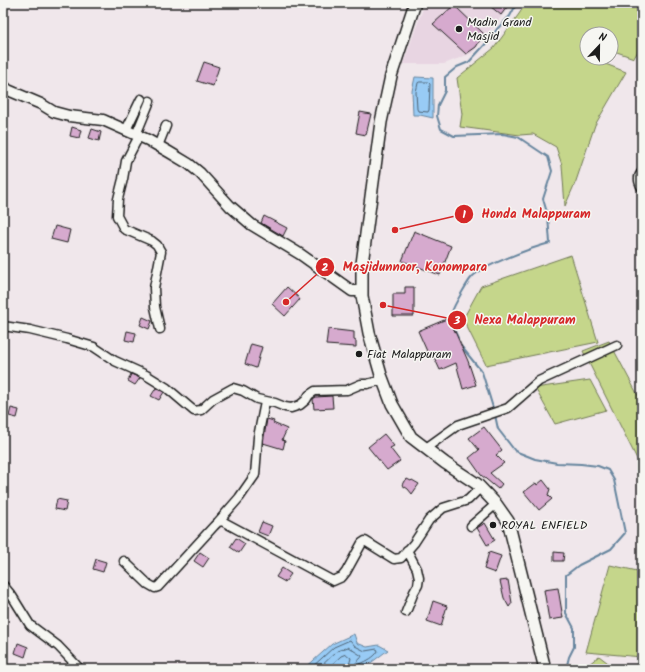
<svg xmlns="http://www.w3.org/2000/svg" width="645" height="672" font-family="Kalam,sans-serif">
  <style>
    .built { fill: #e8d5e2 }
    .green { fill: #c5d68b; stroke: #707954 }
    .water { fill: #98cbf5; stroke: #66859e }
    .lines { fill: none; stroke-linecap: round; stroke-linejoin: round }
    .shore { stroke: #4e6273; stroke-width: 1 }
    .stream { stroke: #66859e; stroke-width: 2 }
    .building { fill: #d6aace; stroke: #1c1c1c }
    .minor-casing { stroke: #1c1c1c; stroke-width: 11 }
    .major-casing { stroke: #1c1c1c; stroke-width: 13 }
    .highway-casing { stroke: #1c1c1c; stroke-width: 14 }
    .minor { stroke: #f6f6f2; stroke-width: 8 }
    .major { stroke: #f6f6f2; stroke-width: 10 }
    .highway { stroke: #f6f6f2; stroke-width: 11 }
    .poi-dot { fill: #1c1c1c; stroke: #f6f6f2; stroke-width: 1.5 }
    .labels { text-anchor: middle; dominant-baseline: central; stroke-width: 3; stroke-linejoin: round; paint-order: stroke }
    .poi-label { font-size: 12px; fill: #1c1c1c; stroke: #f6f6f2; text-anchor: start }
    .leader { fill: none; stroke: #d62828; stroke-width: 1.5 }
    .callout-dot { fill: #d62828; stroke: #f6f6f2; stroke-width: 1.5 }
    .mark-label { font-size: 12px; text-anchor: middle; font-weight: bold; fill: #fff }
    .callout-label { font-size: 13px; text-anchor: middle; font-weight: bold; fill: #d62828; stroke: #f6f6f2; stroke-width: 3; stroke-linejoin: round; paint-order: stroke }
  </style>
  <rect width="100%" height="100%" fill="#f0e7eb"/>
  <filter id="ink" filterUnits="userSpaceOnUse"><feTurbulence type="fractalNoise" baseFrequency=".025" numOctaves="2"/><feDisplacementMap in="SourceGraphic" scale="8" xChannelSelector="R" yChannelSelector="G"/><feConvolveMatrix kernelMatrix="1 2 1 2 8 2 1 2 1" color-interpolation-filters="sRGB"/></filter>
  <g filter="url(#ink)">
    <path class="built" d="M425,3H512L472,53L444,64H403Z"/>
    <path class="green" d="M526,3H642V44L634,58L611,50V34H587V58H603V63L626,72L595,125L576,181L565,206L562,165L556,147L533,134L520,135L460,127L462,114L457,78L494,48L519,14Z
      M571,255L598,342L486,365L463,319L481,286Z
      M609,341L642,403L641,467L583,351Z
      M590,380L606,410L555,424L535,388Z
      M610,565L642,572V657L586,652Z
      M599,656L616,669H583Z"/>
    <path class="water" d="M415,77L433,78V118L420,115H413L412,91Z
      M354,634L357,643L367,647L379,645L388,650L372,662L360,669H304L332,644Z"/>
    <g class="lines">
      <path class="shore" d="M420,82H428L430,84L429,110L428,112L418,111L417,109L416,92L418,83Z
        M310,669L334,647L350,640L355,646L365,651L377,649L378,651C375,657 367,661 360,664L359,669
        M318,669L337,651L348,647L362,656C360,661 354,661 354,669
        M327,669L341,656L346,654L351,658L348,669"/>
      <path class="stream" d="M458,338C455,332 450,318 452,312C453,307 468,281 472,277C482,266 534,247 550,243L548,216L543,199L552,171L548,157L518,137L503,134L454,136L441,129L437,116L438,105L445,91V77L457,67L469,62L490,39L497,29L510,16L517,3
        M461,346L482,372L494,411
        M495,415L498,429L515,451L535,459L557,463L581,464L598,466L608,470L614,480L625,533L611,549L579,565L566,575V613L574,628V647L569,657L566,669"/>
    </g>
    <path class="building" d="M493,3H510L501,15L490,6Z
      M454,5L484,34L476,47L466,54L433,24Z
      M204,62L219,67L213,86L197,81Z
      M360,112L371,114L366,135L356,133Z
      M72,127L81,130L79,138L70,136Z
      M92,129L101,132L99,141L89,138Z
      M264,216L287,228L283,236L261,223Z
      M55,226L70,230L67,243L51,239Z
      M414,231L451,246L440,275L402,261Z
      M287,287L300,299L285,316L272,304Z
      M405,287H414V316H393V294H405Z
      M143,317L152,321L149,329L140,325Z
      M449,318L468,361L476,385L463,389L456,363L440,370L434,357L430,358L418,331Z
      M328,329L354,332V340L356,341V347L326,345Z
      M127,331L136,333L134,342L125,340Z
      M251,344L262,347L256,368L245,364Z
      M131,374L140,378L135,385L128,381Z
      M156,388L164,392L159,400L151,396Z
      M332,396L333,408L314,409L313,399L316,397Z
      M11,408L19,410L17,418L9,416Z
      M267,419L274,421L273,423L287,429L282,440L285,441L283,449L263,443Z
      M484,427L502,450L496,455L504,463L490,473L502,484L498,489L481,475L469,458L479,450L469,438Z
      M384,434L394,446L390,448L400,461L387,470L368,447Z
      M407,479L411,481L412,480L419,484L412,494L408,489L402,485L404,481Z
      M543,480L550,489L548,495L552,499L539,510L524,492L536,483L537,485Z
      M57,499L67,501L65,511L55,509Z
      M262,522L272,526L268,536L258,532Z
      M485,523L495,540L487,545L477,528Z
      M236,538L245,544L239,553L230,547Z
      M200,552L209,558L203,567L194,561Z
      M489,552L501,556L495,573L484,569Z
      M554,552L564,553L563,561H554Z
      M96,559L106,562L103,572L93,569Z
      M282,568L291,574L285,582L276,577Z
      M508,580L512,603L509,607L504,598L500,581Z
      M558,588L563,618L549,620L544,590Z
      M433,601L447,606L441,626L427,621Z
      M18,643L28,647L25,657L15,653Z"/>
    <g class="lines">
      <g class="minor-casing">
        <path id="minor" d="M126,130L141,99
          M136,135L150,101
          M139,136L126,161L123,179L118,199L117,216L124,229L152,241L157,245L161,252L154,288L155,307L160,329
          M158,146L166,126
          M642,172C637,177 639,183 642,188
          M3,326L30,330L67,339L94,347L115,361L146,375L167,388L194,411L201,410L213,399L233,388L243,391L257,399L275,403L285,407L291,408L300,405L306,400L309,395L315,391L347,390L361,384H367L383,380
          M426,448L458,425L508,408L539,381L617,345
          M218,522L239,498L255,475L258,437L265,402
          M471,526L496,504
          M124,561L148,584L155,588L158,587L214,526L218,522L222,521L333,581L342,577L346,572L362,543L365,541L394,559L401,558L414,543L429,520L443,508L468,500L480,488
          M3,585L12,596L30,625L58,646L80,669
          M406,612L414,592L418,585L419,578L417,569L407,550"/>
      </g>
      <g class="major-casing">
        <path id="major" d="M3,85L8,90L41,104L54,112L69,116L103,120L148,140L169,152L189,164L200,173L230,206L252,225L300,254L352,291H362"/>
      </g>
      <g class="highway-casing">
        <path id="highway" d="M415,3L391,76L381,122L362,264V296L369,333L381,375L392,404L411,437L445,463L477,484L496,504L508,521L545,669"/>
      </g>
      <use href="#minor" class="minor"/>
      <use href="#major" class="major"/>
      <use href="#highway" class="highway"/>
    </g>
  </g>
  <g class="poi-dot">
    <circle cx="459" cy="29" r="4"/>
    <circle cx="359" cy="354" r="4"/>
    <circle cx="493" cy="525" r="4"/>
  </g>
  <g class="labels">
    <g class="poi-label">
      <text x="467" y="22">Madin Grand<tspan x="467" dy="14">Masjid</tspan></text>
      <text x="367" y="354">Fiat Malappuram</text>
      <text x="501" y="525">ROYAL ENFIELD</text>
    </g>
  </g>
  <path class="leader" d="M395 230L464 214M286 302L325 267M383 305L457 320"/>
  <g class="callout-dot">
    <circle cx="395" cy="230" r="4"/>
    <circle cx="286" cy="302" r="4"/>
    <circle cx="383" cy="305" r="4"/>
    <circle cx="464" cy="214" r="10"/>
    <circle cx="325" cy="267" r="10"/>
    <circle cx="457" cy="320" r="10"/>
  </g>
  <g class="mark-label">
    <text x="464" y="218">1</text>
    <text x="325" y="271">2</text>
    <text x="457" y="324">3</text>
  </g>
  <g class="callout-label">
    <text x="536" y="218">Honda Malappuram</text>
    <text x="415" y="271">Masjidunnoor, Konompara</text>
    <text x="525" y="324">Nexa Malappuram</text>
  </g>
  <rect width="645" height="672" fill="none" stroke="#f6f6f2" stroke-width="16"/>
  <rect x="8" y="8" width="629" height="656" fill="none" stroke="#1c1c1c" stroke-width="1.5" filter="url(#ink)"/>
  <g transform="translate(599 46) rotate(22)"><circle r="19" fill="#f6f6f2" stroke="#9f9f9c"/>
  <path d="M0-3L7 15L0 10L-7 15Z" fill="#1c1c1c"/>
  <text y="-6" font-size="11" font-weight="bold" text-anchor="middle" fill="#1c1c1c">N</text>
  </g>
</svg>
